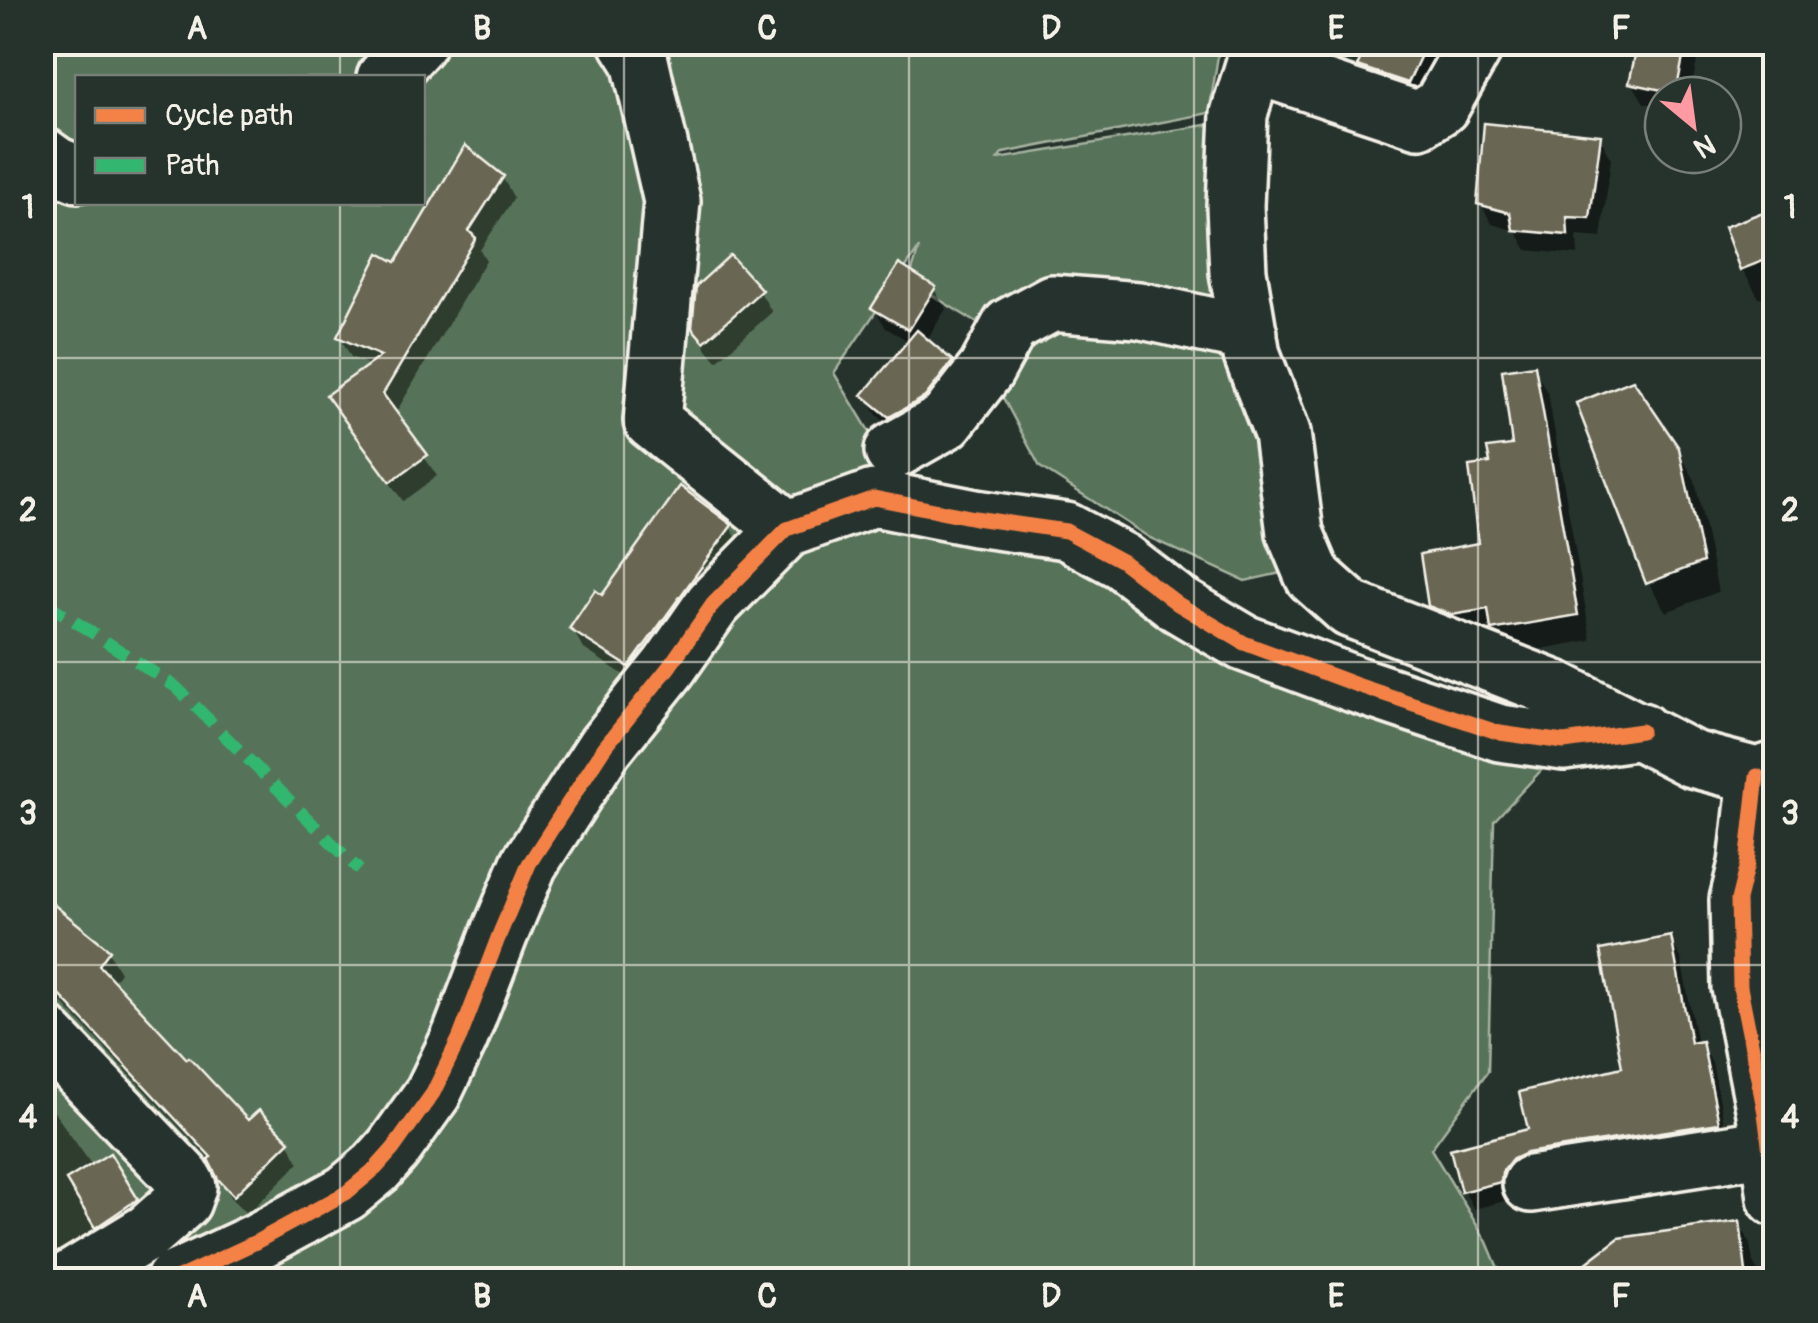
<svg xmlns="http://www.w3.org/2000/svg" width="1818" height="1323" font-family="Pangolin,sans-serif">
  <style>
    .green { fill: #577258; stroke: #a6b2a0; stroke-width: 2.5; fill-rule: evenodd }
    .shadow { fill: #0007 }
    .building { fill: #696652; stroke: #f4f1e8; stroke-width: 2.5 }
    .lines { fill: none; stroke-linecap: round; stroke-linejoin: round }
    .minor-casing { stroke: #f4f1e8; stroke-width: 62 }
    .minor { stroke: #26332d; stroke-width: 55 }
    .quiet { stroke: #33b770; stroke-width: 12; stroke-dasharray: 25 12; stroke-linecap: butt }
    .cycleway-casing { stroke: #26332d; stroke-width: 21 }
    .cycleway { stroke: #f48246; stroke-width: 15 }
    .grid { fill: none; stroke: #f4f1e8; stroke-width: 2.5; stroke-opacity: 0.55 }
    .neatline { fill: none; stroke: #f4f1e8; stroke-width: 4 }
    .grid-label { font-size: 32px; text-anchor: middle; font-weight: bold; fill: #f4f1e8 }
  </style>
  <rect width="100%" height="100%" fill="#26332d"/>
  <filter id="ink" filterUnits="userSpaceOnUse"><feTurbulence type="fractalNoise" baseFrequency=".01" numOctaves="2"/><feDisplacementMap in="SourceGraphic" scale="20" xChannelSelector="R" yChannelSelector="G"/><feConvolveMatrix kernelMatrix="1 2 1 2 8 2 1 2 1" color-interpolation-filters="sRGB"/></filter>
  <g filter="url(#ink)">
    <path class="green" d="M42,43H1220L1209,113L1003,153L998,159L1218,123L1247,323L1205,327L1248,404L1294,570L1245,581L1150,538L1040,467L1000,392L995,334L909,281L919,248L834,373L908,496L1090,544L1547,764L1494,821L1488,1071L1431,1149L1487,1242L1503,1280H43ZM78,78H422V202H78Z"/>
    <path class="shadow" d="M1372,42H1433L1430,50L1438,63L1419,102L1372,86L1360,66Z
      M1641,42H1701L1690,95H1663V107L1644,103L1632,83Z
      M1600,138L1611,158L1601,238L1577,236L1578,255L1527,250L1516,231L1492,224L1480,203Z
      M502,177L514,198L480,250L486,260L395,414L437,476L403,501L341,416L330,396L372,366L351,357L340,337L397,265Z
      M1776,210V294L1759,298L1742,269Z
      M730,258L760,292L772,312L717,361L707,349L694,328Z
      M934,289L946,309L926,341L951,363L963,383L902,436L877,415L865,395L910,342L886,328L874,308Z
      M1534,368L1548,394L1591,640L1509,655L1497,635L1468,640L1446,632L1431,605L1481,545L1493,465L1514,447Z
      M1677,449L1695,480L1718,592L1666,612L1649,583Z
      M730,527L742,547L641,686L584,649L572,629L602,598Z
      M42,910L108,952L120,972L112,983L248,1123L288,1142L299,1163L247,1214L232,1199L213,1164L42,981Z
      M1670,939L1681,958L1697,1044H1701L1712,1063L1728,1142L1474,1209L1464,1191L1531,1131L1625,1069Z
      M42,1095L93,1167L109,1156L147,1220L103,1237L42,1271Z
      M1739,1223L1750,1243L1753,1263L1763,1280H1553L1551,1269L1590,1264Z"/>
    <path class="building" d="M1369,42H1427L1408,83L1357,66Z
      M1638,42H1686L1676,93L1629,83Z
      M1484,123L1601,135L1590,218L1567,217L1568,235L1513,230L1510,213L1477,204Z
      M465,145L504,176L469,231L476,238L383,394L428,455L390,482L326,395L381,356L337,337L379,253L396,262Z
      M1776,207V256L1740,270L1724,227Z
      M730,255L762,290L704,342L692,328L696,286Z
      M899,264L936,287L909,330L871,308Z
      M917,330L953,361L925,397L889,417L862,395Z
      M1535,365L1578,615L1491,630L1488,609L1452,615L1428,606L1420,554L1478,543L1469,466L1490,463L1487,448L1512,445L1502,370Z
      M1633,380L1679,448L1703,562L1646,584L1576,403Z
      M680,486L732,525L629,667L569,629L595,590L602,595Z
      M42,895L110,950L99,965L187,1059L189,1057L248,1120L259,1110L290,1141L234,1196L218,1179L208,1159L211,1157L42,976Z
      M1671,936L1691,1043L1702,1041L1719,1123L1526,1153L1511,1160L1502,1172L1501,1182L1461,1192L1450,1149L1528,1129L1519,1092L1622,1067L1600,950Z
      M110,1153L138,1199L95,1228L66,1180Z
      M1740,1221L1747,1280H1564L1619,1238Z"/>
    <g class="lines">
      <g class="minor-casing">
        <path id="minor" d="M628,42L640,61L672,201L652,421L787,529
          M1261,42L1239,114L1235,206L1238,272L1252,355L1282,433L1295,533L1313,576L1350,609L1558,690L1692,759L1757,776L1776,770
          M1254,65L1419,120L1441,106L1477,42
          M385,78L418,42
          M42,155L56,165L78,174
          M893,451L946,421L986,370L1010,326L1052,303L1138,310L1249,334
          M1757,776L1747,864L1738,900L1740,987L1765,1113L1776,1198
          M42,1031L183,1178L188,1187L183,1201L148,1232L69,1280
          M1531,1184L1769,1147
          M174,1280L256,1242L346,1193L376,1168L393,1149L433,1093L460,1037L500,933L529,864L604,748L669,667L713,604L787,529L874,498L975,518L1066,531L1122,561L1178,604L1244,643L1354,684L1500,733L1564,742L1641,731"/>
      </g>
      <use href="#minor" class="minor"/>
      <path class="quiet" d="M42,603L54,608L176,687L359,870"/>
      <g class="cycleway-casing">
        <path id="cycleway" d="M1757,776L1747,864L1738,900L1740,987L1765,1113L1776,1198
          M174,1280L256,1242L346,1193L376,1168L393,1149L433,1093L460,1037L500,933L529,864L604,748L669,667L713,604L787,529L874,498L975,518L1066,531L1122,561L1178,604L1244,643L1354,684L1500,733L1564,742L1641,731"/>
      </g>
      <use href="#cycleway" class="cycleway"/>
    </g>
  </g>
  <path class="grid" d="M340,42V78M624,42V1280M909,42V1280M1194,42V1280M1478,42V1280M340,202V1280M42,358H1776M42,662H1776M42,965H1776"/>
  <rect width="1818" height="1323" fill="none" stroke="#26332d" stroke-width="110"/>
  <rect x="75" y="75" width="350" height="130" fill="#26332d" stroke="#787f78" stroke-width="2.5"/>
  <rect x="95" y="108" width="50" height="15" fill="#f48246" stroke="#787f78" stroke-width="2.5"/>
  <text x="165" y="125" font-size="30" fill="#f4f1e8">Cycle path</text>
  <rect x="95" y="158" width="50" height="15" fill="#33b770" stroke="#787f78" stroke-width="2.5"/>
  <text x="165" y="175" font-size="30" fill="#f4f1e8">Path</text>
  <g transform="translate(1693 125) rotate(151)"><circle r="48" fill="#26332d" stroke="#787f78" stroke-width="2.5"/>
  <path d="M0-8L18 38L0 25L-18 38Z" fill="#ff9aa2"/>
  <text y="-15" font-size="28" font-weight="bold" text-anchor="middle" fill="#f4f1e8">N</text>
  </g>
  <rect x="55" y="55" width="1708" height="1213" class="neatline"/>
  <g class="grid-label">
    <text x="197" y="39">A</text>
    <text x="482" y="39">B</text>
    <text x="767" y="39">C</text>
    <text x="1051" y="39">D</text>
    <text x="1336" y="39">E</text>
    <text x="1621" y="39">F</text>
    <text x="28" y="218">1</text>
    <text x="1790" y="218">1</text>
    <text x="28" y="521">2</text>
    <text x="1790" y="521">2</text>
    <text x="28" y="824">3</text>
    <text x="1790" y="824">3</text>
    <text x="28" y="1128">4</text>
    <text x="1790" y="1128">4</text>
    <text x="197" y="1307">A</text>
    <text x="482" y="1307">B</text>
    <text x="767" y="1307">C</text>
    <text x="1051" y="1307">D</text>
    <text x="1336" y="1307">E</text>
    <text x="1621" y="1307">F</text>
  </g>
</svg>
